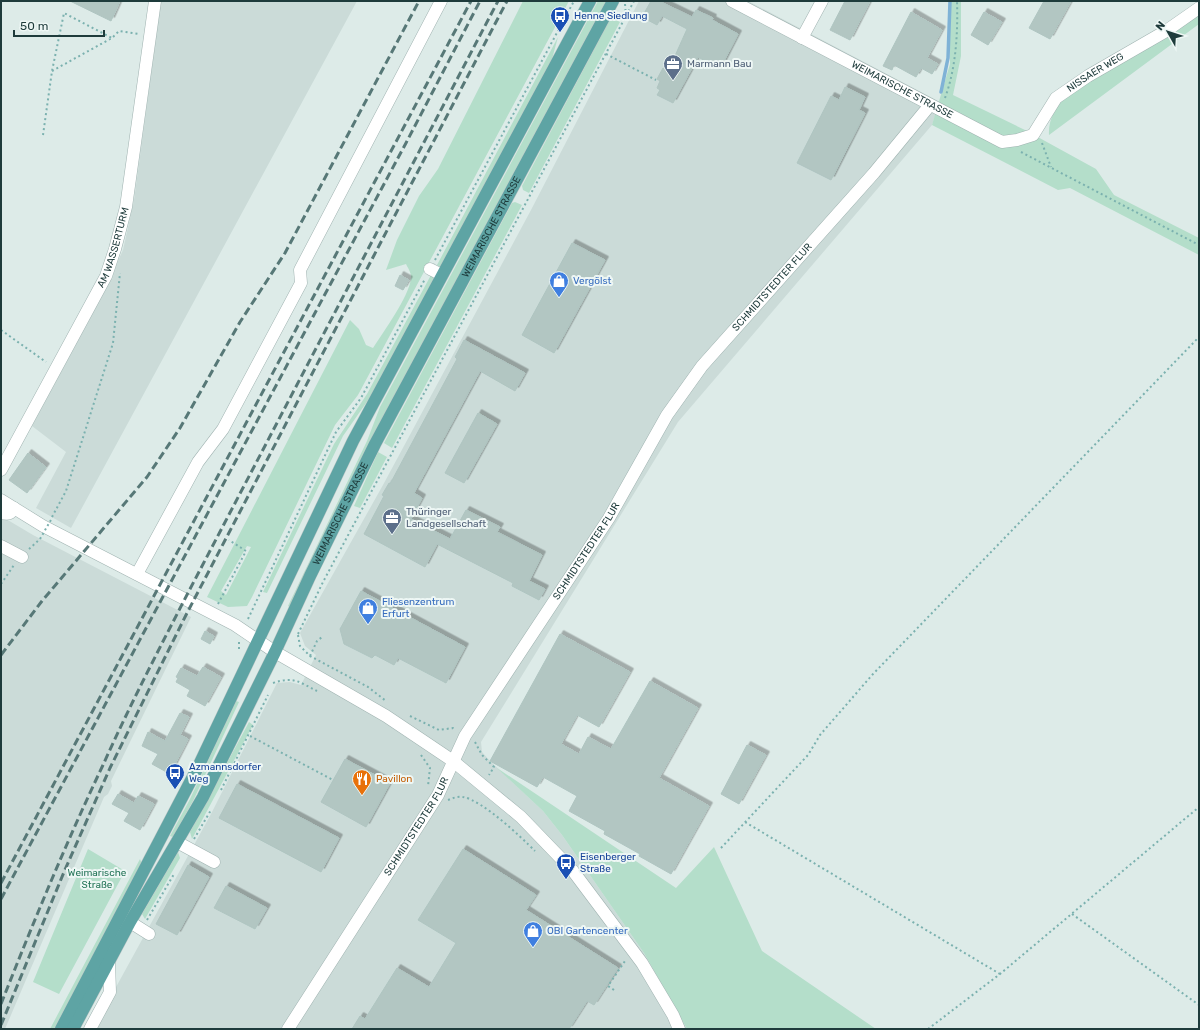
<svg xmlns="http://www.w3.org/2000/svg" width="1200" height="1030" font-family="Rubik,sans-serif">
  <style>
    .built { fill: #cbdbd8 }
    .green { fill: #b4deca; fill-rule: evenodd }
    .lines { fill: none; stroke-linecap: round; stroke-linejoin: round }
    .stream { stroke: #7fb2d6; stroke-width: 3.5 }
    .building { fill: #b2c6c2; stroke: #afc5c1; filter: url(#shadow) }
    .minor-casing { stroke: #a0b3b1; stroke-width: 13 }
    .major-casing { stroke: #c0c8c8; stroke-width: 13 }
    .path { stroke: #7bb1af; stroke-width: 2; stroke-dasharray: 2 3; stroke-linecap: butt }
    .minor { stroke: #fff; stroke-width: 12 }
    .major { stroke: #5ea4a4; stroke-width: 12 }
    .rail { stroke: #577877; stroke-width: 3; stroke-dasharray: 8 4; stroke-linecap: butt }
    .path-bridge { stroke: #7bb1af; stroke-width: 2; stroke-dasharray: 2 3; stroke-linecap: butt }
    .labels { text-anchor: middle; dominant-baseline: central; stroke-width: 4; stroke-linejoin: round; paint-order: stroke }
    .transit-label { font-size: 10px; fill: #164399; stroke: #eef7f5; text-anchor: start }
    .service-label { font-size: 10px; fill: #4e5e75; stroke: #eef7f5; text-anchor: start }
    .street-label { font-size: 10px; fill: #1e3b3b; stroke: #eef7f5 }
    .shop-label { font-size: 10px; fill: #366cbe; stroke: #eef7f5; text-anchor: start }
    .food-label { font-size: 10px; fill: #c56008; stroke: #eef7f5; text-anchor: start }
    .park-label { font-size: 10px; fill: #257559; stroke: #eef7f5 }
  </style>
  <defs>
    <filter id="shadow"><feDropShadow dx="3.5" dy="-3.5" stdDeviation="0" flood-color="#0004"/></filter>
  </defs>
  <rect width="100%" height="100%" fill="#ddebe8"/>
  <path class="built" d="M161,1H357L71,528L36,508L66,452L32,426L101,298L123,250L134,200Z
    M639,1H748L940,102L932,125L678,422L481,742L482,752L490,761L543,811L562,835L644,953L687,1029H93L211,814L277,683L290,682L301,685L316,655L305,646L300,633L383,485L531,210Z
    M1,516L33,535L191,617L111,781L112,786L108,794L104,797L5,1029H1Z"/>
  <path class="green" d="M523,1H569L358,395L335,425L252,597L247,606L228,607L207,597L350,320L359,329L366,345L373,348C384,331 408,298 411,279C412,274 408,268 406,264L386,270L397,240L419,196L438,169ZM247,546L251,547L226,595L221,591Z
    M598,1H606L365,451L290,607L288,606L367,441L380,407Z
    M950,1H961V56L953,95L1025,130L1096,169L1114,195L1199,238V255L1070,188L1058,190L932,125L950,64Z
    M1199,15V24L1049,135C1048,119 1056,108 1066,95Z
    M614,19L620,22L529,193L523,190L522,186L609,21Z
    M558,37L552,59L440,267L437,265Z
    M515,202L522,205L392,448L384,443L512,203Z
    M431,275L435,277L371,396L343,436L267,593L263,592L334,444L367,394Z
    M378,452L387,457L360,508L354,506Z
    M236,701L239,702L193,801L173,837L170,836L190,799Z
    M249,722L253,725L192,839L190,832Z
    M497,768L676,888L714,847L762,951L876,1029H687L644,953L562,835L543,811Z
    M88,849L125,871L59,994L33,982Z
    M178,852L180,858L145,919L142,914Z
    M140,859L142,864L54,1029H50Z"/>
  <g class="lines">
    <path class="stream" d="M941,92L948,58L950,1"/>
  </g>
  <path class="building" d="M70,1H120L111,21Z
    M651,1H659L692,17L696,10L713,18L712,20L738,34L720,69L698,57L673,103L657,95L660,90L657,88L660,81L657,79L663,68L666,69L668,66L670,67L687,29L662,16L657,25L642,17Z
    M845,1H870L850,40L830,30Z
    M1044,1H1071L1050,39L1029,28Z
    M911,12L942,30L927,58L938,64L932,74L921,68L916,77L894,65L892,70L883,66Z
    M984,12L1002,22L988,45L971,35Z
    M845,87L865,97L859,110L865,113L831,180L797,163L831,96L839,100Z
    M572,243L605,260L554,353L522,335Z
    M400,275L409,280L403,290L395,286Z
    M464,340L525,373L515,391L480,371L414,493L422,498L411,519L450,539L466,510L500,527L497,532L542,555L529,581L545,589L539,600L512,586L513,583L437,544L425,567L364,534L384,496L382,495L389,483L390,484L457,359L455,357Z
    M478,413L497,424L464,483L445,473Z
    M28,453L46,467L27,493L9,480Z
    M361,591L465,647L446,683L398,658L394,665L375,655L372,658L344,644L340,629Z
    M205,631L214,636L210,644L201,639Z
    M560,634L630,672L599,727L577,715L561,744L579,754L588,737L611,749L650,681L698,708L659,778L709,806L671,874L639,856L640,854L604,834L605,831L569,811L577,796L543,777L537,787L490,761Z
    M203,667L221,677L205,706L187,696L190,690L176,682L178,678L176,677L181,668L197,676Z
    M180,713L189,717L180,735L188,739L170,774L152,764L158,754L142,746L148,732L165,741Z
    M747,745L766,755L739,804L721,794Z
    M345,759L390,783L366,827L321,802Z
    M237,784L339,838L321,872L219,818Z
    M118,794L134,803L138,796L154,804L140,830L124,821L129,813L112,804Z
    M463,849L536,895L526,910L618,968L594,1005L587,1001L569,1029H352L360,1016L365,1019L397,968L429,987L456,943L418,920Z
    M188,865L209,877L177,935L156,924Z
    M226,886L267,908L255,929L214,908Z"/>
  <g class="lines">
    <g class="minor-casing">
      <g id="minor">
        <path id="s1" d="M732,1L1002,142L1017,140L1033,135L1056,98L1088,76L1166,31L1199,8"/>
        <path d="M802,38L822,1"/>
        <path d="M430,269L442,275"/>
        <path id="s2" d="M1,470L106,276L115,249L126,207L155,1"/>
        <path d="M1,500L43,526L235,625L275,652L386,716L453,761L521,817L573,871L642,963L673,1015L679,1029"/>
        <path d="M1,513C7,514 11,515 14,508"/>
        <path d="M1,546L22,557"/>
        <path d="M137,574L198,462L223,429L301,283L300,270L441,1"/>
        <path d="M177,842L214,862"/>
        <path d="M130,922L149,934"/>
        <path d="M90,1029L110,992L109,962"/>
        <path id="s3" d="M288,1029L438,795L465,736L609,518L667,415L702,366L874,173L930,105"/>
      </g>
    </g>
    <g class="major-casing">
      <g id="major">
        <path d="M61,1029L198,767L353,441L590,1"/>
        <path id="s4" d="M73,1029L130,922L203,797L275,652L310,576L375,444L613,1"/>
      </g>
    </g>
    <path class="path" d="M625,4L626,16
      M606,54L656,80
      M52,71L112,38L119,31L139,34
      M945,98C956,68 958,33 957,1
      M43,135L52,71L64,13L112,38
      M1042,143L1051,167
      M1021,152L1199,245
      M435,260L574,1
      M1,330L46,362
      M52,517L66,491L113,343L120,273
      M29,549L40,539
      M1,584L14,565
      M218,604L246,551L229,540
      M248,619L336,432L361,398L425,279
      M298,634L323,582L634,1
      M298,635L300,646L310,656L368,687L386,701
      M239,642V651
      M310,656L317,641L322,637
      M273,683C294,676 299,682 317,691
      M410,716L439,730L453,728L456,730
      M250,736L333,780
      M475,742L482,755L494,767L489,775
      M421,755L430,768L428,786
      M221,790L268,695
      M448,800C453,798 458,796 463,797C482,800 521,837 535,851
      M745,822L1000,974
      M194,839L211,810
      M721,848L808,755L820,735L873,674L1199,337
      M1072,914L1199,1005
      M147,920L174,874
      M614,990L608,986L625,961
      M928,1029L1000,974L1199,807"/>
    <use href="#minor" class="minor"/>
    <use href="#major" class="major"/>
    <path class="rail" d="M1,655L42,601L147,477L180,428L240,322L285,253L419,1
      M1,883L471,1
      M1,899L406,143L480,1
      M1,1004C33,923 66,843 103,765C130,705 160,647 190,589L498,1
      M1,1025L64,872L110,768L187,613L507,1"/>
    <path class="path-bridge" d="M40,539L52,518"/>
  </g>
  <defs>
    <g id="bus-pin" transform="scale(1)"><path d="M0 17L-7.5 6A9.5 9.5 0 1 1 7.5 6Z" fill="#1a4fb4" stroke="#eef7f5"/><path d="M-5-6H5V4H4V6H2V4H-2V6H-4V4H-5ZM-3.5-4V0h7V-4ZM-3.5 1.2v1.5H-2V1.2ZM2 1.2v1.5H3.5V1.2Z" fill="#fff"/></g>
    <g id="office-pin" transform="scale(1)"><path d="M0 17L-7.5 6A9.5 9.5 0 1 1 7.5 6Z" fill="#5c6f8a" stroke="#eef7f5"/><path d="M-6-3h4V-5.5h4V-3h4V5H-6ZM-1-4.5V-3h2v-1.5ZM-6 0V1H6V0Z" fill="#fff"/></g>
    <g id="shop-pin" transform="scale(1)"><path d="M0 17L-7.5 6A9.5 9.5 0 1 1 7.5 6Z" fill="#3f7fe0" stroke="#eef7f5"/><path d="M-5-2.5h2.3a2.7 3.5 0 0 1 5.4 0H5L5.5 6h-11ZM-1.5-2.5h3a1.5 2.3 0 0 0-3 0Z" fill="#fff"/></g>
    <g id="restaurant-pin" transform="scale(1)"><path d="M0 17L-7.5 6A9.5 9.5 0 1 1 7.5 6Z" fill="#e8710a" stroke="#eef7f5"/><path d="M-5-6h1v4h1v-4h1v4h1v-4h1v5L-1.5 .5V6h-2V.5L-5-1ZM5-6V6H3V1.5H1.5Q1.5-4 5-6Z" fill="#fff"/></g>
  </defs>
  <g fill-rule="evenodd">
    <use href="#bus-pin" x="560" y="16"/>
    <use href="#office-pin" x="673" y="64"/>
    <use href="#shop-pin" x="559" y="281"/>
    <use href="#office-pin" x="392" y="518"/>
    <use href="#shop-pin" x="368" y="608"/>
    <use href="#bus-pin" x="175" y="773"/>
    <use href="#restaurant-pin" x="362" y="779"/>
    <use href="#bus-pin" x="566" y="863"/>
    <use href="#shop-pin" x="533" y="931"/>
  </g>
  <g class="labels">
    <g class="transit-label">
      <text x="574" y="16">Henne Siedlung</text>
      <text x="189" y="767">Azmannsdorfer<tspan x="189" dy="12">Weg</tspan></text>
      <text x="580" y="857">Eisenberger<tspan x="580" dy="12">Straße</tspan></text>
    </g>
    <g class="service-label">
      <text x="687" y="64">Marmann Bau</text>
      <text x="406" y="512">Thüringer<tspan x="406" dy="12">Landgesellschaft</tspan></text>
    </g>
    <g class="street-label">
      <text stroke="none"><textPath href="#s1" startOffset="427">NISSAER WEG</textPath></text>
      <text stroke="none"><textPath href="#s1" startOffset="192">WEIMARISCHE STRASSE</textPath></text>
      <text stroke="none"><textPath href="#s4" startOffset="905">WEIMARISCHE STRASSE</textPath></text>
      <text stroke="none"><textPath href="#s2" startOffset="250">AM WASSERTURM</textPath></text>
      <text stroke="none"><textPath href="#s3" startOffset="888">SCHMIDTSTEDTER FLUR</textPath></text>
      <text stroke="none"><textPath href="#s4" startOffset="581">WEIMARISCHE STRASSE</textPath></text>
      <text stroke="none"><textPath href="#s3" startOffset="564">SCHMIDTSTEDTER FLUR</textPath></text>
      <text stroke="none"><textPath href="#s3" startOffset="240">SCHMIDTSTEDTER FLUR</textPath></text>
    </g>
    <g class="shop-label">
      <text x="573" y="281">Vergölst</text>
      <text x="382" y="602">Fliesenzentrum<tspan x="382" dy="12">Erfurt</tspan></text>
      <text x="547" y="931">OBI Gartencenter</text>
    </g>
    <g class="food-label">
      <text x="376" y="779">Pavillon</text>
    </g>
    <g class="park-label">
      <text x="97" y="873">Weimarische<tspan x="97" dy="12">Straße</tspan></text>
    </g>
  </g>
  <rect width="1200" height="1030" fill="none" stroke="#1e3b3b" stroke-width="4"/>
  <g transform="translate(1168 32) rotate(309)" stroke="#eef7f5" stroke-width="3" paint-order="stroke">
  <path d="M0-3L7 15L0 10L-7 15Z" fill="#1e3b3b"/>
  <text y="-6" font-size="11" font-weight="bold" text-anchor="middle" fill="#1e3b3b">N</text>
  </g>
  <path d="M14 30v6h90v-6" fill="none" stroke="#1e3b3b" stroke-width="2"/>
  <text x="20" y="30" font-size="12" fill="#1e3b3b" stroke="#eef7f5" stroke-width="3" paint-order="stroke">50 m</text>
</svg>
